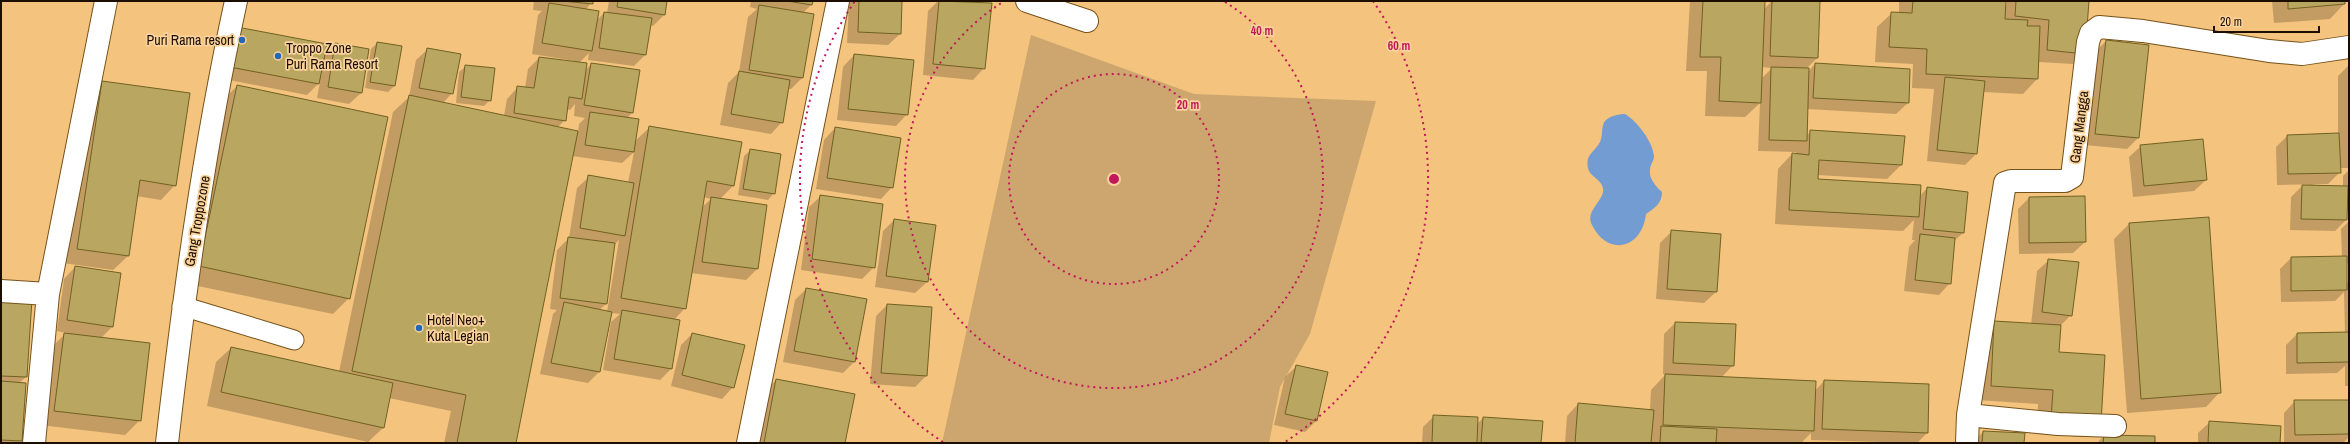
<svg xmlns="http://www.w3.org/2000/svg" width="2350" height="444" font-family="'Archivo Narrow',sans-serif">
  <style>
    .green { fill: #cda66f }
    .water { fill: #729cd2 }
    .shadow { fill: #0003; fill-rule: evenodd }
    .building { fill: #b9a761; stroke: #706122 }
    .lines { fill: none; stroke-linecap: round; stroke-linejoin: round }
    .service-casing { stroke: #75521b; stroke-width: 21 }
    .minor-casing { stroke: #75521b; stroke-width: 24 }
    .service { stroke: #fff; stroke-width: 19 }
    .minor { stroke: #fff; stroke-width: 22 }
    .ring { fill: none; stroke: #c2185b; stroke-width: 2; stroke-dasharray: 2 4 }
    .poi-dot { fill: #2367b8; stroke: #fad29b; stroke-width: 1.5 }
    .labels { text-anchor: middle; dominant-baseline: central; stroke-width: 3.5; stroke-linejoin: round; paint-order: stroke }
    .poi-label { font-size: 14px; fill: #1b0d00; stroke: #fad29b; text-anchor: start }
    .street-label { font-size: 14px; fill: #1b0d00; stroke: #fad29b }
    .centre { fill: #c2185b; stroke: #fad29b; stroke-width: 2 }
    .ring-label { font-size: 12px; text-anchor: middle; font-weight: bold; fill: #c2185b; stroke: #fad29b; stroke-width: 3.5; stroke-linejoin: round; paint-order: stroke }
  </style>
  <rect width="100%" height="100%" fill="#f4c37d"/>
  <path class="green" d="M1031,35L1194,94L1376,101L1310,334L1280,387L1269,443H942Z"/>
  <path class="water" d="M1625,114C1637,121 1653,142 1654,156C1654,160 1652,162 1651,165C1647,177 1654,184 1662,192C1662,203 1655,208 1646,214C1642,249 1608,257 1592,225C1585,212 1601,203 1603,192C1605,180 1590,178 1588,168C1585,154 1595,152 1600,142C1603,136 1601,126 1605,121C1610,116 1618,114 1625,114Z"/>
  <path class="shadow" d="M534,1H592L586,10L596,21L604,13H607L609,1H666L664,15L653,26L649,25L645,55L634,66L588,60L589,53L579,63L585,71L591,64L632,113L627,118L634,142L650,127L733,186L720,199L757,269L746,280L691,273L685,308L674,320L671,369L660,380L603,370L611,322L620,314L611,313L599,372L588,383L540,374L553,314L557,310L550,309L557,250L569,238L577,188L589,177L628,183L634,152L622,163L572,156L515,443H444L451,411L389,398L383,428L368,442L207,406L216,362L231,348L339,372L393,112L409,97L416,60L428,49L452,93L443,103L504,116L507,99L518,87L525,88L528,69L539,58L575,63V61L532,54L538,15L542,11L533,10ZM575,104L574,116L585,118L579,124L578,132L557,128L565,120L566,109L570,110ZM703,197L711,199L701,208ZM619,240L607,312L599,310L606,304L613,246Z
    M751,1H812L811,5L803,13L802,78L791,89H788L782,122L771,134L720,125L728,83L739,72L748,17L757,9L750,7Z
    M849,1H901L900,34L888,45L847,43Z
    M938,1L991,4L984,68L973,80L923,75L928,11Z
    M1690,1H1764V9L1772,1H1782L1817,58L1806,69L1808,72L1815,64L1908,103L1896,114L1807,109L1806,136L1811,131L1902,164L1887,179L1817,175V180L1919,197L1927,188L1963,233L1954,241L1950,283L1939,295L1904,291L1909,247L1915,240H1912L1914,220L1903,231L1775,224L1778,169L1792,154H1796V152L1758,151L1760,103L1745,117L1705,116L1707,71H1686ZM1761,67L1772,68L1761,79Z
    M1899,1H2005L2006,7L2007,1H2088L2084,53L2073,64L2038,62L2037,79L2023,94L1983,92L1976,154L1965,165L1927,161L1934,89L1912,88L1913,64L1875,62L1877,27L1892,13H1899Z
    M2272,1H2344V4L2330,19L2274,23Z
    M226,40L323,57L336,44L361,93L349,104L317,98L320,82L307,95L219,78Z
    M2106,41L2148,46L2138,138L2127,149L2085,145L2095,52Z
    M377,43L394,86L388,92L365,88L371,49Z
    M854,55L907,114L896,126L837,120L843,67Z
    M2349,65V168H2339L2340,172L2328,184L2277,185L2276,147L2287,136L2338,134V76Z
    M466,66L490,100L484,106L456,103L459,72Z
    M102,82L175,185L161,200L136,196L128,256L113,270L63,263L88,96Z
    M237,86L349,298L333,314L183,283L221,102Z
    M835,128L892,187L881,199L816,189L824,140Z
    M2141,146L2206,180L2194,191L2133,197L2129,157Z
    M751,150L774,193L768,200L738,195L744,156Z
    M2349,170V213H2346V220L2335,231L2290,230L2291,197L2304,184L2343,187V176Z
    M821,196L874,267L862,279L801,270L809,207Z
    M2029,198L2085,242L2073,253L2019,254L2018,209Z
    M2208,218L2220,392L2206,407L2127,413L2114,239L2129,224Z
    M894,220L927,282L915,293L875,287L883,231Z
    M2349,221V263H2346V284L2349,281V386H2345V366L2337,373L2286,374V345L2297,334L2345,333L2344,292L2335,301L2281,302L2280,269L2291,258L2342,257L2341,229Z
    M1671,232L1716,292L1704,303L1656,299L1660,243Z
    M2049,260L2071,315L2059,327L2058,353L2100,422L2085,437L2037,434L2038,404L1977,400L1980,337L1994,322L2031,325L2037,271Z
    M75,267L112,327L100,339L140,420L125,435L40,425L50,349L66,333L57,331L64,279Z
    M806,289L854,362L843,373L783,362L795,300Z
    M1,298L31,300L26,377L19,383L21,441L18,443H1Z
    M887,305L931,308L926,376L915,387L870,384L876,316Z
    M1675,323L1733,365L1721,378L1815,391L1824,381L1927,433L1917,443L1811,440V433L1801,443H1565L1567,416L1578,404L1650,410L1651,390L1666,374H1663L1664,334Z
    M692,334L733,387L722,399L671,386L681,345Z
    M1297,366L1327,373L1316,421L1305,432L1274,425L1285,377Z
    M776,380L844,443H752L762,394Z
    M2295,401H2349V437L2343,443H2284V413Z
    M1434,416L1477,424L1483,418L1540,443H1422L1423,427Z
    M2210,422L2279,443H2198V433Z
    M1983,432L2023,443H1972Z
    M2104,436L2154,443H2097Z"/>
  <path class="building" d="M562,1H593V4Z
    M618,1H667L665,15L617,7Z
    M787,1H813L812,5Z
    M859,1H902L901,34L858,32Z
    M939,1L992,3L985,69L933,64Z
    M1703,1H1765L1761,103L1719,101L1721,57H1700Z
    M1772,1H1820L1818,58L1770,56Z
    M1913,1H2006L2005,19L2028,20L2027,26H2040L2038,79L1926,74L1927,49L1889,47L1891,12L1912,13Z
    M2016,1H2089L2085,54L2047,50L2049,20L2015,16Z
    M2288,1H2345V4L2288,9Z
    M549,3L599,11L592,51L542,43Z
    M759,5L814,14L803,78L749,70Z
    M604,12L652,18L646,55L599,48Z
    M237,27L327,44L319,84L230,67Z
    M2106,40L2149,45L2139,138L2095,134Z
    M377,42L402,46L395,86L370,82Z
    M335,43L369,49L362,93L328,87Z
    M427,48L461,54L453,94L419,88Z
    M854,54L914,60L908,115L848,109Z
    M539,57L587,63L582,99L569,97L566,121L514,113L517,86L534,88Z
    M591,63L640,70L633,113L584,105Z
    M1815,63L1910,69L1909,103L1813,98Z
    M465,65L495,68L491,101L461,97Z
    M1771,67L1809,68L1807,141L1769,140Z
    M739,71L790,80L783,123L731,114Z
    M1945,77L1985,81L1977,154L1937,150Z
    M102,81L190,93L176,186L140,180L129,256L77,249Z
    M237,85L388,117L350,299L199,266Z
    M409,95L578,131L516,443H457L466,395L352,371Z
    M590,112L639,119L634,152L585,145Z
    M649,126L742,142L734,186L707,181L686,309L621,298Z
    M835,127L901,138L893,188L827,178Z
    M1810,130L1905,136L1902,165L1819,160L1818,179L1921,185L1919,217L1789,210L1792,153L1809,155Z
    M2339,133L2341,173L2288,174L2287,135Z
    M2203,139L2207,180L2144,186L2140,145Z
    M750,149L781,154L775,194L743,189Z
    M588,175L634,183L625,236L580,228Z
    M2302,185L2348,186L2347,220L2301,219Z
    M1927,187L1968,192L1964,233L1923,229Z
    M820,195L883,204L875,268L812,259Z
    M2085,196L2086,242L2029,243V197Z
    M711,197L767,205L758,269L702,262Z
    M2209,217L2221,393L2141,399L2129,223Z
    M894,219L936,225L928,282L886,276Z
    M1671,230L1721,234L1717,292L1667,289Z
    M1920,234L1955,238L1951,284L1915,280Z
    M568,237L615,243L607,304L560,298Z
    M2347,256V290L2291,291V257Z
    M2048,259L2079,262L2072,316L2042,312Z
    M75,266L121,273L113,327L67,320Z
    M806,288L867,299L855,362L794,351Z
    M1,297L32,299L27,377L1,376Z
    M564,302L612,312L600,372L551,363Z
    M887,304L932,307L927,376L881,373Z
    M622,310L680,320L672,369L614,359Z
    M1994,321L2061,325L2059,352L2105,355L2101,423L2051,419L2053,390L1991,386Z
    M1675,322L1736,324L1734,366L1673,363Z
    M2349,332V362L2297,363V333Z
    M64,333L150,343L141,421L54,411Z
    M692,333L745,345L734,388L682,375Z
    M231,347L393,383L384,428L221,392Z
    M1296,365L1328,372L1317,421L1285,414Z
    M1665,374L1816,381L1814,431L1663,425Z
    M776,379L855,394L845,443H764Z
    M1824,380L1929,384L1928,433L1822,429Z
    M1,381L26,383L22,441L1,440Z
    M2294,400H2349V434L2295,435Z
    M1578,403L1654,410L1651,443H1575Z
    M1433,415L1478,417L1477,443H1432Z
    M1483,417L1543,421L1541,443H1481Z
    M2209,421L2281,426L2280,443H2208Z
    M1661,426L1717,429L1716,443H1660Z
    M1983,431L2025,433L2024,443H1982Z
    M2104,435L2155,436V443H2103Z"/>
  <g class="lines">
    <g class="service-casing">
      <path id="service" d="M182,306L294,340"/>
    </g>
    <g class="minor-casing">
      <path id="minor" d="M1027,1L1087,21
        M1,291L48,294
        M1968,415L2058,424L2115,426
        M34,443L48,294L106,1
        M167,443C184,295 204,147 236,1
        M748,443L838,1
        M1967,443L1968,415L2005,183L2011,181H2065L2072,177L2088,42L2091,33L2099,27L2143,31L2269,51L2302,54L2349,47"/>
    </g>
    <use href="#service" class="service"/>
    <use href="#minor" class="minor"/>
  </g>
  <g class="ring">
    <circle cx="1114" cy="179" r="105"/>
    <path d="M1225 2A209 209 0 1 1 1003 2"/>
    <path d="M943 442A314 314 0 0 1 855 1M1373 1A314 314 0 0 1 1285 442"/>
  </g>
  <g class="poi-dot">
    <circle cx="242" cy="40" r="4"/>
    <circle cx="278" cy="56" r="4"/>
    <circle cx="419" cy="328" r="4"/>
  </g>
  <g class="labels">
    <g class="poi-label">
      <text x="234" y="40" text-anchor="end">Puri Rama resort</text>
      <text x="286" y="48">Troppo Zone<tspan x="286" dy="16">Puri Rama Resort</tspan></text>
      <text x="427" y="320">Hotel Neo+<tspan x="427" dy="16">Kuta Legian</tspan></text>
    </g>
    <g class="street-label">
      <text transform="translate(2079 127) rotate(-83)">Gang Mangga</text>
      <text transform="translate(197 221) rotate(-80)">Gang Troppozone</text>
    </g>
  </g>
  <circle cx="1114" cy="179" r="6" class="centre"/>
  <g class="ring-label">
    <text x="1262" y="35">40 m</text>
    <text x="1399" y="50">60 m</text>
    <text x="1188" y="109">20 m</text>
  </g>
  <rect width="2350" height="444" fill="none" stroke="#1b0d00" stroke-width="4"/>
  <path d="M2214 26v6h105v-6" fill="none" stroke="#1b0d00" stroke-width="2"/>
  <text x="2220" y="26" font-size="12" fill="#1b0d00" stroke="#fad29b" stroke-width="3" paint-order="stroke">20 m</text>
</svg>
